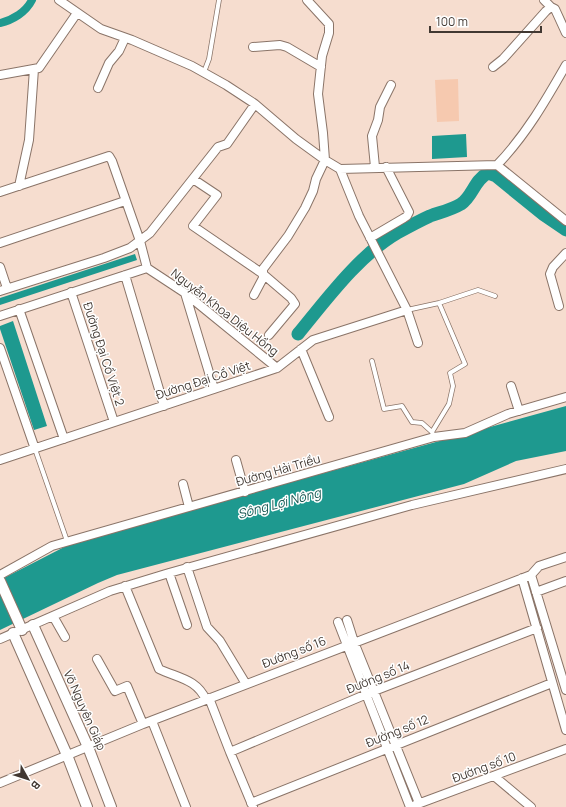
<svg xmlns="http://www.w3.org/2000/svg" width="566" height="807" font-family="Manrope,sans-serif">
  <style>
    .green { fill: #f6c9af }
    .water { fill: #1e998f }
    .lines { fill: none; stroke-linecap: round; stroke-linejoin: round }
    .canal { stroke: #1e998f; stroke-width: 8 }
    .river { stroke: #1e998f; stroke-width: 13 }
    .service-casing { stroke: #8a7468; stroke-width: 5.5 }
    .minor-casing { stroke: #8a7468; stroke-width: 10 }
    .tertiary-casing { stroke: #8a7468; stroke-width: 12 }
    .service { stroke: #fff; stroke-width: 4 }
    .minor { stroke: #fff; stroke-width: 8 }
    .tertiary { stroke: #fff; stroke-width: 10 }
    .labels { text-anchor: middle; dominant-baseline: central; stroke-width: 3; stroke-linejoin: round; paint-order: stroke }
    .street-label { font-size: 12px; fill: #413832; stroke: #fff }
    .water-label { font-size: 13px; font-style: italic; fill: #1c5a54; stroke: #fff }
  </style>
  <rect width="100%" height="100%" fill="#f6ddcf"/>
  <path class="green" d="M458,79L459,121L437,122L435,80Z"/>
  <path class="water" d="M466,134L467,157L432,159V136Z
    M135,254L137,260L0,305V298Z
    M13,321L47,426L34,430L0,329V326Z
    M566,406V451L516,461L464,484L117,575L98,583L0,630V580L74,542Z"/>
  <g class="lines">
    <path class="canal" d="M0,23C13,20 26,12 32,0"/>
    <path class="river" d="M298,334C326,300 359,255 397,233C408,227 419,221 430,216C441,212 451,210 461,204C473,196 474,180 488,173L496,176L544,215L566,230"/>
    <g class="service-casing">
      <path id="service" d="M204,72L209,59L219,0
        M439,303L478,290L495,296
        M407,310L439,303L465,364L450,373L453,386L449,404L432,432L434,437
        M372,361L384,409L402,406L412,422L422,423L432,432
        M35,449L67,541"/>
    </g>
    <g class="minor-casing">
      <path id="minor" d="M59,0L101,29L132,40L192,66L226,85L255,104L296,139L325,160L316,179L313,191L305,208L288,236L263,269V278L254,295
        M307,0L329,24V33L322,56L318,94L323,133L325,160L340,169L359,216L407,310L418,343
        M544,0L551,7
        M253,47L280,45L287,47L321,67
        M493,67L503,59L546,11L551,7L555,9L566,33
        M0,75L39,68L77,13
        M98,88L109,63L119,51L125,38
        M497,165C526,135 546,100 566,65
        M375,167L372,136L378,120L380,107L391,85
        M340,169L497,165L566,221
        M193,179L217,195L193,226L263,274L291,298L295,304L269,335
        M19,186L29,140L34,69
        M0,192L109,156L112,161L140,241L147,268
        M370,238L404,218L407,216L409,212L386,167
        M0,243L125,201
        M0,267L7,288
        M125,275L164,406
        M0,291L104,258L130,248L150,233L218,147L227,144L255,104
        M71,292L114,422
        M185,293L214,389
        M559,306L550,274L553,267L566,253
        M19,309L64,439
        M0,316L147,268L185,293L277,368
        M0,348L35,449
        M301,349L329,417
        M511,386L519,411
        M0,460L277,368L313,340L407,310
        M236,460L245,492
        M183,484L189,507
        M187,567L207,627L220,641L246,684
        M169,573L187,625
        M0,575L52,546L434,437L465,433L508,414L566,397
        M531,575L566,690
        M531,575L539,566L566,557
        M522,578L566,730
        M125,586L159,669C178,678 197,679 206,700
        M536,592L566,581
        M53,616L65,637
        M347,620L354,642L419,803
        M338,622L410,807
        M0,639L110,591L169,573L412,505L566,469
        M97,659L115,691L127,686L143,724
        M209,698L230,752L253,807
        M152,721L186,807
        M230,752L374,691L537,628
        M494,776L531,807
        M0,783L143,724L531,575
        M251,803L552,683
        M415,805L566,749"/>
    </g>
    <g class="tertiary-casing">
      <path id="tertiary" d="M0,581L22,630
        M33,625L88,747L111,807
        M13,633L67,755L87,807"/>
    </g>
    <use href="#service" class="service"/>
    <use href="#minor" class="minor"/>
    <use href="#tertiary" class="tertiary"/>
  </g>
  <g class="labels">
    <g class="street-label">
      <text transform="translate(225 312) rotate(38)">Nguyễn Khoa Diệu Hồng</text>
      <text transform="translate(104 354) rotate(72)">Đường Đại Cồ Việt 2</text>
      <text transform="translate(203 380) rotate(-18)">Đường Đại Cồ Việt</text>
      <text transform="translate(278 470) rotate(-16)">Đường Hải Triều</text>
      <text transform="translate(294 652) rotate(-21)">Đường số 16</text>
      <text transform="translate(378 677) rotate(-22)">Đường số 14</text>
      <text transform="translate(85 710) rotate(66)">Võ Nguyên Giáp</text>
      <text transform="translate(397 731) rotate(-22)">Đường số 12</text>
      <text transform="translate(484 767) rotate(-20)">Đường số 10</text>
    </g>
    <g class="water-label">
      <text transform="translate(279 503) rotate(-15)">Sông Lợi Nông</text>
    </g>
  </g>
  <g transform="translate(28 779) rotate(129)" stroke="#ffffff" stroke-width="3" paint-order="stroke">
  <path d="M0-3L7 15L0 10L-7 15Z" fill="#413832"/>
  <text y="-6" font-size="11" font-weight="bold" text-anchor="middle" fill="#413832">B</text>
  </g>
  <path d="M430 26v6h111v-6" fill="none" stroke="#413832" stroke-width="2"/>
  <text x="436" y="26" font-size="12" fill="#413832" stroke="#ffffff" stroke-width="3" paint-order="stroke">100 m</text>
</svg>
